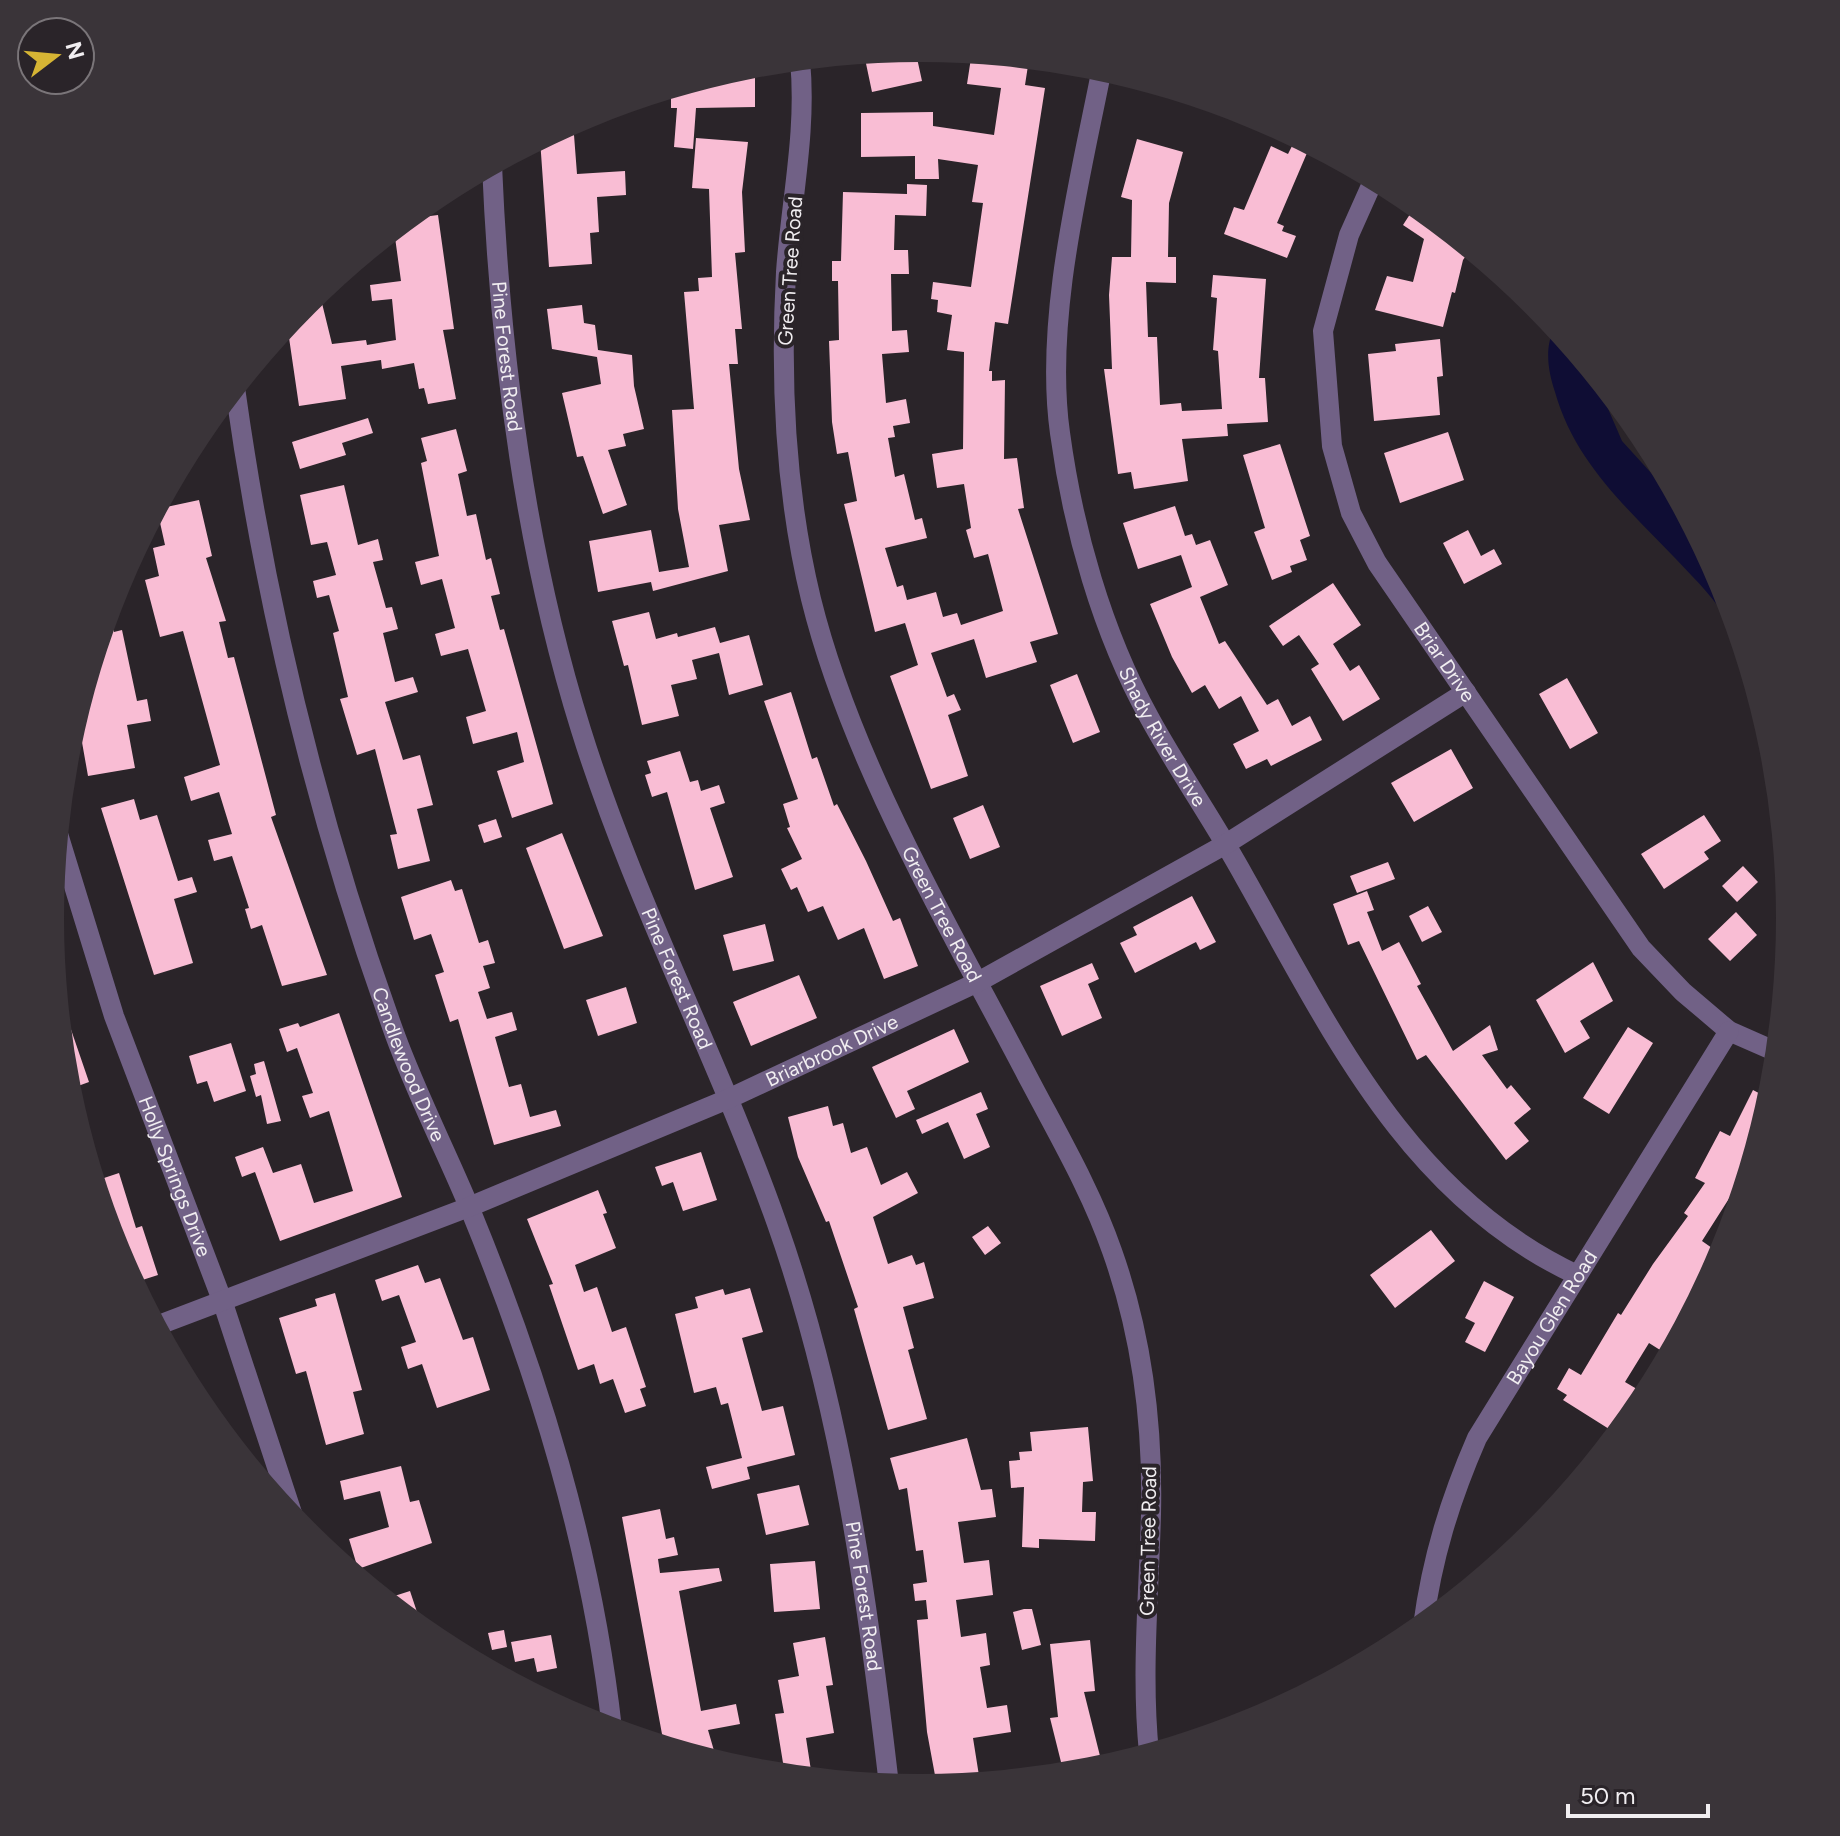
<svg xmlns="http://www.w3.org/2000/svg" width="1840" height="1836" font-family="Figtree,sans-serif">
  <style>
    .water { fill: #0f0d34 }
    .building { fill: #f9bdd4 }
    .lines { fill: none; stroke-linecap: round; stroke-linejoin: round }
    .minor { stroke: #716186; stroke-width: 20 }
    .labels { text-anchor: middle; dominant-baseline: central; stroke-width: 8; stroke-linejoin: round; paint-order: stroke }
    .street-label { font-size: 20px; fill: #f1eef1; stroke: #2a2429 }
  </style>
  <rect width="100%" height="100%" fill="#2a2429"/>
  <path class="water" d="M1555,327L1593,374L1622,441L1683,508L1724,585L1740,639C1726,616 1711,595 1692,576C1639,518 1577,470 1555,392C1548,371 1544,347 1555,327Z"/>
  <path class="building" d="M915,49L922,81L872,92L864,54Z
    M1001,56L1029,59L1025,85L1045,88L1008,324L995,322L989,371H992V381L1005,380L1004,459L1017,458L1024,508L1018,509L1058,634L1030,642L1037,662L986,678L974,639L931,653L947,697L954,694L961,710L948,715L968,776L931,789L890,676L918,665L905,623L875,632L844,504L857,501L848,452L837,454L832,422L829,341L839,340L838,281H832V261H841L843,192L907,194V184L927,185L926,216L895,215L894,250H908L909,274H891L892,331L907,330L909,352L882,354L886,403L906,399L910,423L893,426L895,437L888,438L895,477L904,474L915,520L922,518L927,538L885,548L897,587L903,585L907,600L936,592L943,617L957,613L961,625L1003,611L988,554L974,558L966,530L971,528L964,484L937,488L932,454L963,449L964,352L947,350L952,315L937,312L938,300L931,299L933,282L971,287L983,203L972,202L978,165L938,159L939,179H915V156L861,157V113L933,112V126L994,135L1001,88L967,84L971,58L1000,62Z
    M755,78V107L696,108L693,149L674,147L677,108H671V89L703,79Z
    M573,122L577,174L625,171L626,195L597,197L599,232L590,233L592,264L549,267L540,139Z
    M696,138L748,142L742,192L745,252L735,253L742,329H735L738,364H729L739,469L750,520L719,525L728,571L653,591L651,582L598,592L589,541L651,530L659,572L689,567L678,509L672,410L694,409L684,292L699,291L698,278L712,277L709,189L692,188Z
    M1137,139L1183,152L1169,203L1168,257H1176V283L1146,282L1148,337H1157L1160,405L1181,403L1182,411L1222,409L1218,351L1213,350L1217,298L1211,297L1213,275L1266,279L1259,378H1265L1268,422L1227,424L1228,436L1182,439L1188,481L1134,489L1131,472L1118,474L1104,369H1112L1109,295L1112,257H1131L1132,200L1121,197Z
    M1271,146L1288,154L1292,146L1307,153L1277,223L1284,226L1282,231L1296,236L1287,258L1224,234L1234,207L1244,210Z
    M1414,208L1420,212L1422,210L1470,250L1463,260L1455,293L1452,292L1443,327L1375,310L1387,276L1413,282L1424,239L1403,225Z
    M438,215L454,329L443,330L456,399L428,404L424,388L419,389L414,363L382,369L381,360L341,366L346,399L299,406L287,324L319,291L332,344L366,340L367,345L396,340L392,299L372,301L370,285L401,281L394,230L407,219Z
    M582,305L584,323L595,325L598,350L632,355L634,386L644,429L623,434L626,446L608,450L627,505L603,514L583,456L577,457L562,393L601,384L597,357L552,349L547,309Z
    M1440,339L1443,376L1437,377L1440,415L1374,421L1368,354L1396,351L1395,344Z
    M368,418L373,433L342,443L346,455L300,469L292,442Z
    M456,429L467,471L458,474L467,516L476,514L486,560L491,558L500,594L491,596L500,630L504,629L553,804L512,818L497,771L524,762L517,732L473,744L466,717L486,711L468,649L441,656L435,634L455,628L442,579L421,585L415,562L439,556L421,463L427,461L421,438Z
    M1448,432L1464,480L1400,503L1384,453Z
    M1280,444L1310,536L1300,540L1307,560L1290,566L1292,572L1272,580L1254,532L1265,528L1243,455Z
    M344,485L358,545L378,539L383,560L373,562L386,608L392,607L398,629L383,633L395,682L413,677L418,692L385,702L403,760L420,755L433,805L417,809L430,861L398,869L390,835L397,834L375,749L357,755L340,699L348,697L333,633L339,631L329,595L317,598L313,581L336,575L327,542L311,545L300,495Z
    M199,500L212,556L206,558L226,621L219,622L228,658L234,657L276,815L271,817L327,975L282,986L262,925L251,929L245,909L249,908L232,856L214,861L208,840L232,834L219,792L191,801L184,777L220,765L183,631L160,637L145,580L159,576L153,548L165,545L157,509Z
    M1175,506L1185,536L1192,534L1196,545L1210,540L1228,585L1200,597L1219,644L1225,641L1267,705L1278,699L1292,726L1310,716L1322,740L1271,766L1267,759L1246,769L1233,744L1259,731L1241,696L1219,709L1205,685L1192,693L1172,657L1150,604L1192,587L1181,555L1138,569L1123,523Z
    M1468,530L1481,556L1494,549L1502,564L1464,584L1443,543Z
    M1333,583L1361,625L1333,644L1350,671L1359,665L1380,699L1343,721L1311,669L1319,664L1299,635L1283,646L1269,626Z
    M109,609L114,632L122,630L137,701L147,699L151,721L127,725L135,768L88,776L77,714Z
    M649,612L656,639L677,633L678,637L715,627L720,643L749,635L763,685L729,695L719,653L692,660L697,679L671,685L679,716L642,725L628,665L624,666L612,621Z
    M1077,674L1100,732L1073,743L1050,685Z
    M1567,678L1598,733L1570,749L1539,694Z
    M791,692L812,759L817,757L834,806L837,804L866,861L893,921L900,918L918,966L884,979L864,928L838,940L823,906L808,912L797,887L791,890L781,869L802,859L787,828L790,827L783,804L798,799L764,701Z
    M1451,749L1473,788L1414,822L1391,783Z
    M680,751L690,782L698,780L701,791L719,785L725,803L710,808L733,877L695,890L667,792L652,797L645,775L651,773L647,761Z
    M134,799L140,820L157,815L178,881L192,877L197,892L174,899L193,963L154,975L101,808Z
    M983,805L1000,847L970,859L953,818Z
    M1704,815L1721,841L1704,852L1709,859L1664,889L1641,854Z
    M496,819L502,837L484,843L478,825Z
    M562,833L603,936L564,949L526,848Z
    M1388,862L1395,879L1357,893L1350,876Z
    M1743,866L1758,882L1737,902L1722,886Z
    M451,880L455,891L462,889L479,943L488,940L495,963L483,966L490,988L478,992L487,1019L512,1012L517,1030L495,1037L509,1087L521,1084L530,1117L556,1110L561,1126L494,1145L458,1019L450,1022L435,975L444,972L431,934L414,940L401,897Z
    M1367,891L1374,910L1367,912L1382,951L1399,942L1421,984L1417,986L1453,1051L1490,1025L1498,1050L1482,1055L1507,1089L1511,1085L1531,1109L1514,1123L1529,1141L1506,1160L1426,1055L1417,1060L1359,941L1348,945L1333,904Z
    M1192,896L1216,942L1200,950L1196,942L1135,973L1120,943L1137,935L1133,927Z
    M1428,906L1442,932L1422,942L1409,916Z
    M1736,912L1757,935L1730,961L1708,939Z
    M765,924L774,961L733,971L723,935Z
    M1593,962L1613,1001L1580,1021L1590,1038L1565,1053L1536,1000Z
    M1092,963L1099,979L1088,984L1102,1018L1062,1036L1040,986Z
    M799,975L817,1018L751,1046L733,1002Z
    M626,987L637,1023L598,1036L586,1000Z
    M65,1012L89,1082L67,1090L59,1013Z
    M339,1013L402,1197L280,1241L255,1172L242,1177L235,1157L263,1147L273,1173L301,1164L314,1203L353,1191L329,1111L310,1118L302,1096L313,1093L297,1048L287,1052L279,1029L298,1023L300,1027Z
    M1628,1027L1653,1043L1609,1114L1583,1098Z
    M954,1029L969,1062L907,1091L915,1109L896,1118L872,1067Z
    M231,1043L246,1091L214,1102L207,1081L197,1084L189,1056Z
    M264,1061L281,1121L267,1124L261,1095L256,1097L250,1076L256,1074L254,1064Z
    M1753,1090L1770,1099L1739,1202L1730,1197L1702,1241L1722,1255L1696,1291L1701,1294L1668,1355L1649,1343L1625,1382L1647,1395L1617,1434L1563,1400L1567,1395L1557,1389L1569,1368L1581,1375L1618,1313L1621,1315L1653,1264L1688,1216L1684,1213L1705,1183L1695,1178L1720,1131L1730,1136Z
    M981,1092L988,1109L976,1114L990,1147L964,1159L948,1122L922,1134L916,1120Z
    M828,1106L833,1126L843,1123L851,1153L867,1147L881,1185L907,1172L918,1193L873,1217L888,1264L912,1255L916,1265L924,1262L934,1298L903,1307L914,1348L908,1350L927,1419L888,1430L854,1309L858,1307L829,1221L826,1222L798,1157L788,1117Z
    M701,1152L717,1200L683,1211L673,1182L662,1186L655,1167Z
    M119,1173L136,1228L142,1226L158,1275L133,1283L116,1250L95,1181Z
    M598,1190L607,1213L603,1214L616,1248L575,1265L584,1292L597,1287L612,1332L626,1327L646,1387L640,1389L646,1406L625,1413L613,1379L600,1384L594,1364L578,1370L549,1285L553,1284L527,1219Z
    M988,1226L1001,1243L985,1255L972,1237Z
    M1431,1230L1455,1261L1395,1308L1370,1275Z
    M418,1265L425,1283L440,1278L463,1340L473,1337L490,1390L437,1408L422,1364L408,1369L401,1347L416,1342L399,1295L382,1301L375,1280Z
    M1484,1281L1514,1297L1485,1352L1465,1342L1475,1323L1465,1318Z
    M750,1288L763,1332L742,1338L762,1411L783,1406L795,1455L747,1467L750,1479L712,1489L706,1467L742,1458L728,1403L721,1405L716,1387L694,1393L675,1314L698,1308L695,1297L723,1289L725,1295Z
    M335,1293L362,1390L353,1392L364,1434L326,1445L306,1371L296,1374L279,1318L317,1306L315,1299Z
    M1088,1427L1093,1481L1083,1482L1082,1512H1096L1095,1541L1039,1539V1548L1022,1547L1024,1487L1011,1488L1009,1461L1020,1460L1019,1452L1032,1451L1030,1432Z
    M967,1438L981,1490L992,1489L996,1517L958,1522L964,1563L989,1560L993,1595L956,1600L961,1637L986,1633L990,1665L980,1667L987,1708L1007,1705L1011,1732L973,1738L980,1782L937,1786L927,1732L917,1620L928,1619L926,1600L915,1601L913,1584L927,1582L923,1550L916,1551L907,1488L899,1490L890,1458Z
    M401,1466L410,1502L419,1500L432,1543L358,1569L349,1539L389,1527L380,1491L344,1500L340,1481Z
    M799,1485L809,1525L766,1535L757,1494Z
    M660,1509L666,1539L674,1537L678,1555L658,1559L660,1573L719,1568L722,1581L679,1591L701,1711L736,1704L740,1724L708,1730L717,1761L666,1746L662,1734L622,1517Z
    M815,1561L820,1609L774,1612L770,1564Z
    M410,1591L423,1630L385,1599Z
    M1024,1609H1032L1041,1645L1022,1650L1013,1612Z
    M504,1630L507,1647L492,1650L488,1633Z
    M551,1635L557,1668L537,1672L534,1658L515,1662L511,1642Z
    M825,1637L833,1685L826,1686L834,1733L806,1738L812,1777L785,1775L775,1714L784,1713L778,1680L799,1676L793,1643Z
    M1090,1640L1095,1691L1084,1692L1101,1760L1063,1770L1050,1718L1058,1717L1050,1644Z"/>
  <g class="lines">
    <g class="minor">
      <path id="s1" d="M800,60C807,131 791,201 786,272C780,381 785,492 811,599C852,765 952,931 1031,1083C1060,1138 1092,1193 1112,1251C1142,1335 1153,1425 1151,1514C1149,1593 1141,1674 1149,1753"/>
      <path id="s2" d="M1102,68C1080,180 1044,319 1060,433C1073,529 1102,632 1149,717C1179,772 1215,823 1245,878C1332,1032 1408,1196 1577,1275"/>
      <path id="s3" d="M492,165C500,354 524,548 581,730C634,900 718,1057 777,1224C841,1405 867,1595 889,1785"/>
      <path id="s4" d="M1374,179L1349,235L1323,331L1332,446L1351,513L1377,563L1641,948L1683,992L1729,1031L1777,1052"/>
      <path id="s5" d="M235,388C266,610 319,825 395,1035C417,1095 446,1151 470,1209C539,1377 592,1549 612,1729"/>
      <path id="s6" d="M58,834L114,1016L222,1300L294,1519"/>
      <path id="s7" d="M156,1326L469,1207L728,1099L978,982L1226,844L1466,692"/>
      <path id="s8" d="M1423,1626C1432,1558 1450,1500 1477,1438L1729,1031"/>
    </g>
  </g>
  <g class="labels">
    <g class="street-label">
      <text transform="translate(790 271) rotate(-86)">Green Tree Road</text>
      <text stroke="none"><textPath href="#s3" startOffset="192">Pine Forest Road</textPath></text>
      <text stroke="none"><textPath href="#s4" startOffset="522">Briar Drive</textPath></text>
      <text stroke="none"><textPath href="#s2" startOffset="692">Shady River Drive</textPath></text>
      <text stroke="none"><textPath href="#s1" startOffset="884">Green Tree Road</textPath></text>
      <text stroke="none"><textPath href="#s3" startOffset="840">Pine Forest Road</textPath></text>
      <text stroke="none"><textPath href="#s7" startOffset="730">Briarbrook Drive</textPath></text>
      <text stroke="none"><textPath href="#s5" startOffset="700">Candlewood Drive</textPath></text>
      <text stroke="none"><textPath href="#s6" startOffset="362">Holly Springs Drive</textPath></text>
      <text stroke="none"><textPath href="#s8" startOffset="338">Bayou Glen Road</textPath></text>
      <text transform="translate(1148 1541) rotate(-89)">Green Tree Road</text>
      <text stroke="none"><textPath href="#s3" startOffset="1488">Pine Forest Road</textPath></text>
    </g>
  </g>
  <path d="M0 0H1840V1836H0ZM64 918a856 856 0 1 1 1712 0a856 856 0 1 1-1712 0Z" fill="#3a3439" fill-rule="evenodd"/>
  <g transform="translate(56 56) rotate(74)"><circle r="38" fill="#2a2429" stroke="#7a7579" stroke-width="2"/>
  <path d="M0-6L14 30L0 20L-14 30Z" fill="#d6b534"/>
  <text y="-12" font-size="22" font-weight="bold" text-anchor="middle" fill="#f1eef1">N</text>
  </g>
  <path d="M1568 1804v12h140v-12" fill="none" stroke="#f1eef1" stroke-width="4"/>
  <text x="1580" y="1804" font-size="24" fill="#f1eef1" stroke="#2a2429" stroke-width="6" paint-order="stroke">50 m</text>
</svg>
